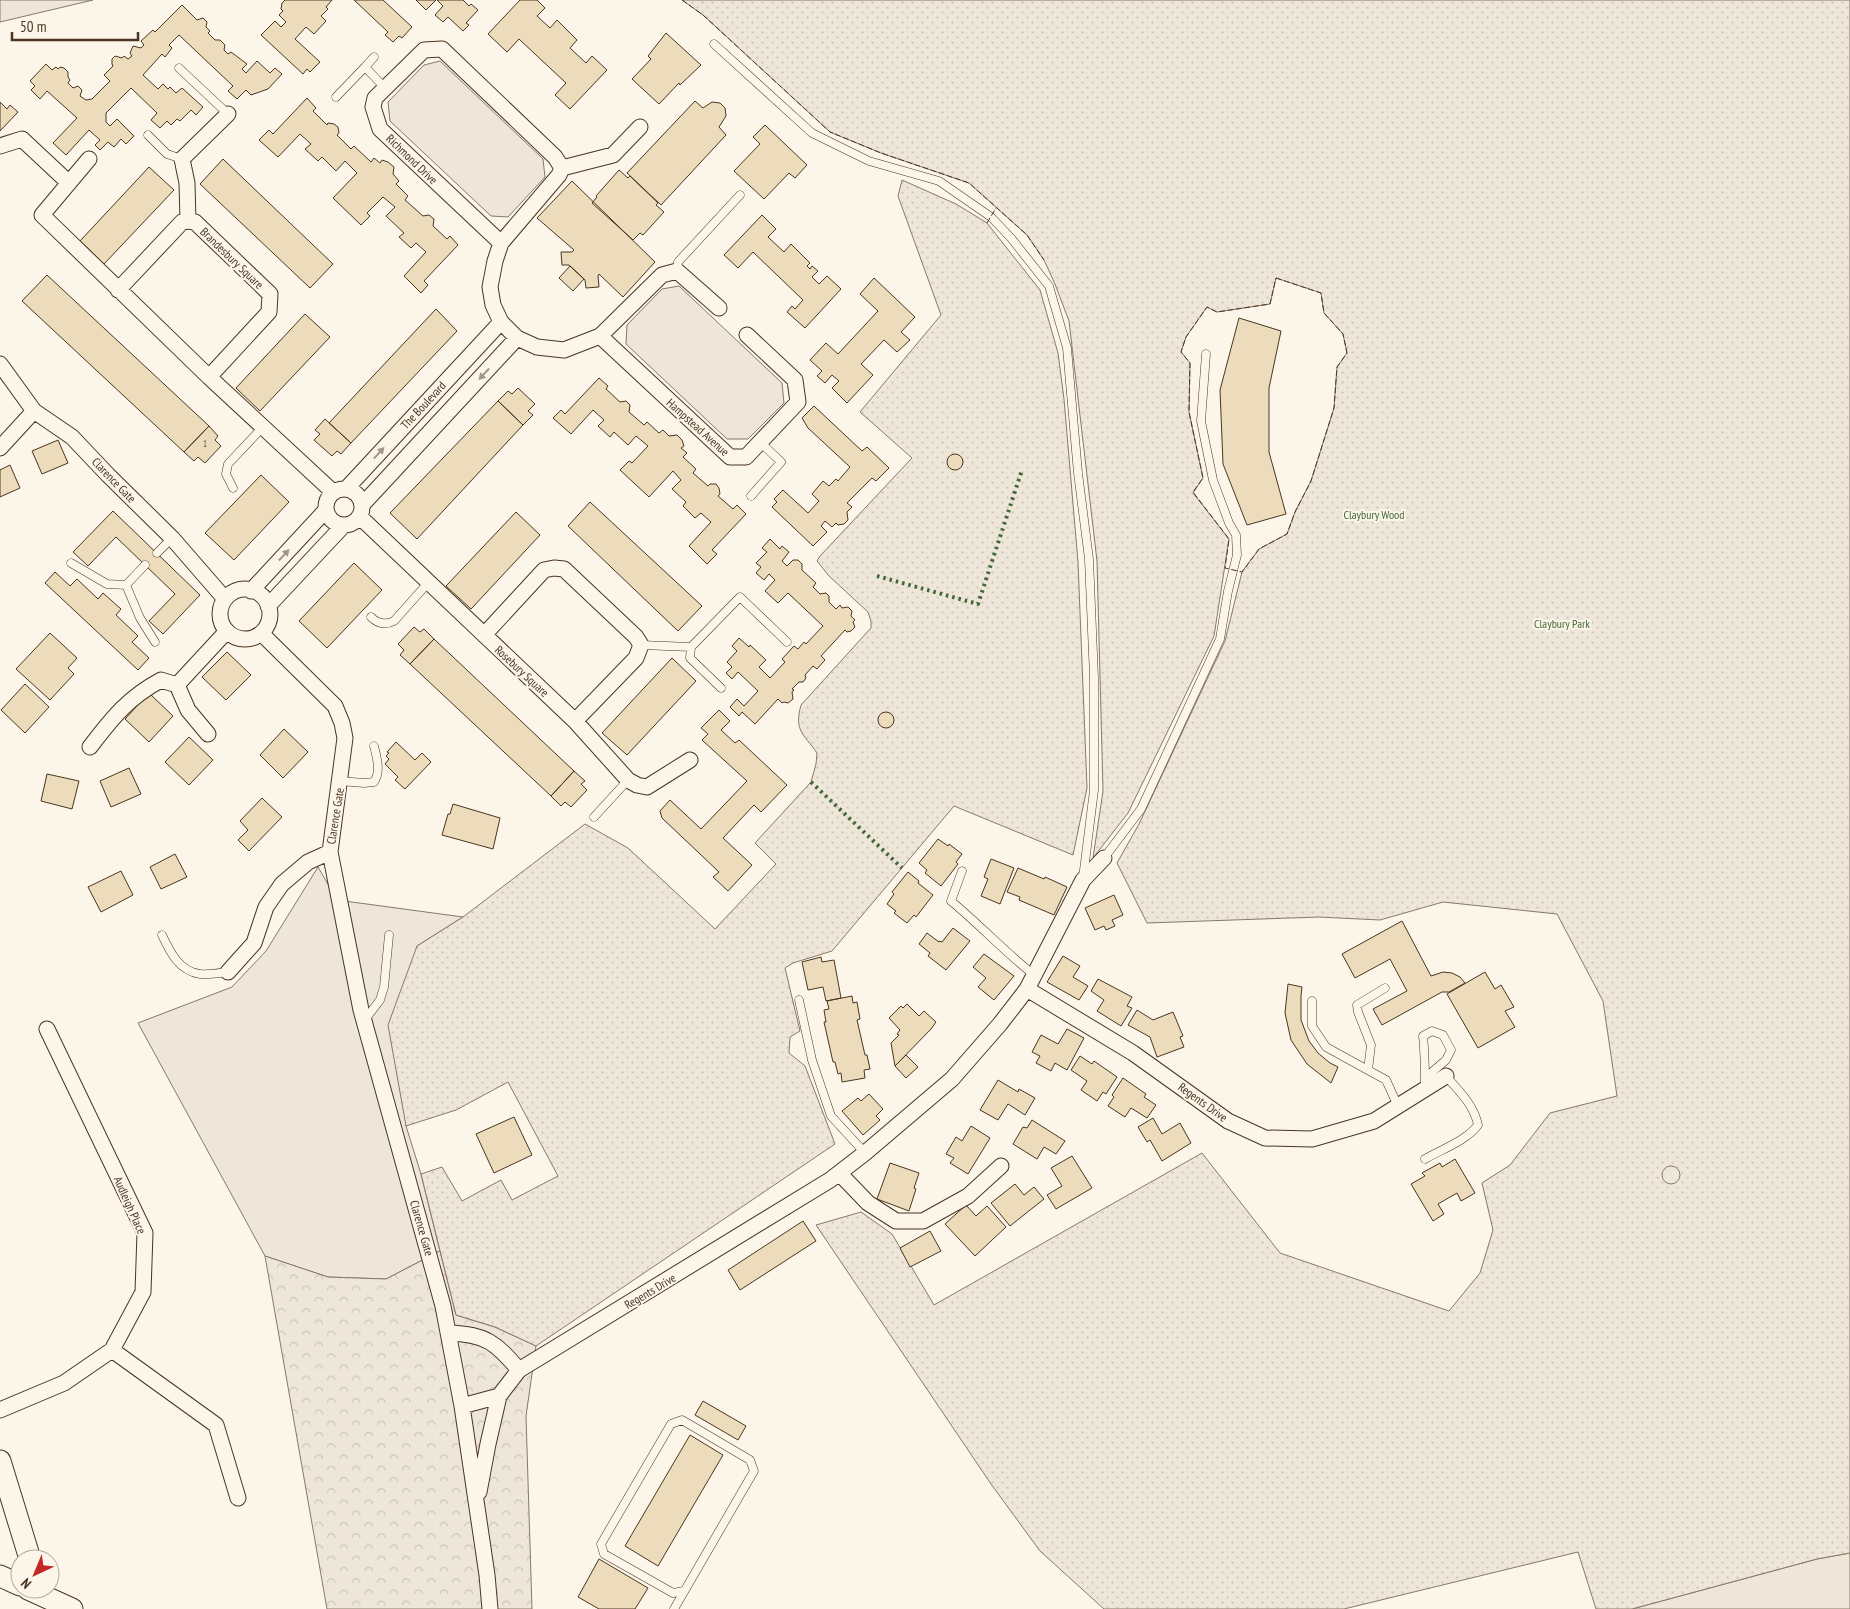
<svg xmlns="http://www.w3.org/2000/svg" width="1850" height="1609" font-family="'PT Sans Narrow',sans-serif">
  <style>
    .grass { fill: #ede6d9; stroke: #887966 }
    .forest { fill: url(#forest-crowns); stroke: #887966 }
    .park { fill: url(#park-dots); stroke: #887966 }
    .parking { fill: #ede7d9; stroke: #887966 }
    .building { fill: #ecdcbc; stroke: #4a3520 }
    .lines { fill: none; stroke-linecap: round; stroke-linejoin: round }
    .lane-casing { stroke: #4a3520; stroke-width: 9 }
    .street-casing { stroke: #4a3520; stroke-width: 17 }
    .secondary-casing { stroke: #4a3520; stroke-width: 23 }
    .lane { stroke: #fbf6e9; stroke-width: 8 }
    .street { stroke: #fbf6e9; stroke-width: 15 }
    .secondary { stroke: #fbf6e9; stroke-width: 21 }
    .hedge { stroke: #436837; stroke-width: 4; stroke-dasharray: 2.5 4; stroke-linecap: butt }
    .fence { stroke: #4a3520; stroke-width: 1; stroke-dasharray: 6 2.5; stroke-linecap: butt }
    .oneway { fill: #a29684 }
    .labels { text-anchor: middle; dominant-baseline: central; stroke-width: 4; stroke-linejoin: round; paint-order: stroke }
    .number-label { font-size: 10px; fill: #725f47 }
    .street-label { font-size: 12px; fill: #4a3520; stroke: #fbf6e9 }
    .park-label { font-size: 12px; fill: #436837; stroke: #fbf6e9 }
  </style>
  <defs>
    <pattern id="forest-crowns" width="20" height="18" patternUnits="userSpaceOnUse" patternTransform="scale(1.25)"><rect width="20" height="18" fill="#ede6d9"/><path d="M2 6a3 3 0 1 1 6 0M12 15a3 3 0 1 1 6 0" fill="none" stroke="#cdc6ba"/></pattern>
    <pattern id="park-dots" width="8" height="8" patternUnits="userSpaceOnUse" patternTransform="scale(1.25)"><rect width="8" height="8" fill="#ede6d9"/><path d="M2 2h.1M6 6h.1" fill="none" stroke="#cdc6ba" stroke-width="1.8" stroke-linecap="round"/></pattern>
  </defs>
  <rect width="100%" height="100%" fill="#fbf6e9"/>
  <path class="grass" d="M0,0H93L0,22Z
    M440,61L543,159L545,177L508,217L491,216L390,121L388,102L424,65Z
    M679,286L782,383L784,403L748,439H727L626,344L627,325L662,289Z
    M318,867L337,900L463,917L417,946L406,1126L421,1174L440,1251L386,1279L328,1277L265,1256L138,1023L232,987L266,951Z
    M1850,1553V1609H1632L1817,1559Z"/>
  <path class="forest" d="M440,1251L456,1315L495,1327L536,1346L526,1416L532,1609H327L265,1256L328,1277L386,1279Z"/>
  <path class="park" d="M682,0H1850V1553L1817,1559L1632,1609H1596L1578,1552L1344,1609H1104L1040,1551L991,1484L816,1225L861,1212L892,1234L934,1305L1202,1153L1280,1253L1449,1311L1480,1273L1493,1230L1482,1183L1510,1165L1550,1113L1617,1096L1603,1001L1557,914L1443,902L1380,920L1319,917L1147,923L1117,863L1139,824L1225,641L1242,572L1259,549L1287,534L1295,512L1311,481L1334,408L1337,367L1347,353L1343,334L1324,313L1321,293L1276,278L1270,304L1217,312L1207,307L1186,337L1181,352L1190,363L1189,412L1203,478L1193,493L1229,539L1214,636L1128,813L1093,858L1103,791L1097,561L1069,321L1055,284L1044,260L1027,235L969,183L881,153L830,132L703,15Z
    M902,180L956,204L987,223L1040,290L1058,353L1064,399L1078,562L1087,788L1073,855L954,806L832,951L793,963L785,968L800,1031L790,1037L789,1053L805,1066L835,1144L536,1346L495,1327L456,1315L421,1174L442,1167L462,1201L501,1180L512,1200L558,1176L508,1082L456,1110L406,1126L388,1025L417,946L463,917L585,824L628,848L715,929L776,864L755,843L811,782L816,764L817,753C803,733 794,731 801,705L871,628V621L868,612L829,576L817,561L820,556L912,458L860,412L941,315L898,196Z"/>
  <path class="parking" d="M1662 1175a9 9 0 1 1 18 0a9 9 0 1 1-18 0Z"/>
  <path class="building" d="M285,0H332L326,7L328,9L321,16L326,21L314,34L306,27L295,39L320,62L310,72L307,69L303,74L261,35L275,21L281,27L286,22L279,15L283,11L281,9L282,3Z
    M354,0H383L412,27L402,38L399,36L393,42L385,35L388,32Z
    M416,0H436L426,10Z
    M437,0H463L469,6L471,4L478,10L466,23L469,25L463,31L448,17L443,22L435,15L443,6Z
    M520,0H537L545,8L537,16L550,28L557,20L577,40L570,48L586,63L592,56L607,70L570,109L555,95L566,83L519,39L507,52L488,34Z
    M182,5L197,20L203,18L207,22L206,27L210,31L208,33L215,40H220L225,45L224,50L228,54L231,52L247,64L242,69L246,73L257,61L270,73L275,68L282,74L268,89L251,95L246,90L237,99L228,91L233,86L179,35L169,45L172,48L165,57L162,54L143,75L158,89L163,84L168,89L170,87L176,93L182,88L203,107L196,115L191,110L180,121L177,119L171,125L167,121L160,128L151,120L157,113L131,88L106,113V122L110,126L117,119L134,136L126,144L121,139L114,147L108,142L100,150L95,145L100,140L89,130L66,155L53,143L77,118L47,91L40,99L31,90L35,86L30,81L46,64L52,70L56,67L58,69L60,67L64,68L68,72V77L70,80L68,83L73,88L78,86L82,90L80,96L86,100L92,99L110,81L104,75L113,66L112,64V59L115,56L122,58L124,56L128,59L132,56L130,53L133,46L141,48L144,45L141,41L153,30L155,32Z
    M666,33L701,65L680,85L679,83L659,104L632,79L651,59L648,56Z
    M307,98L316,108L313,111L327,125L328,123L334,124L338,127L339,133L337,135L351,149L354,146L371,162L374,158L380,163L382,160L388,162L394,167L393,174L399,181L396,184L408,196L405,200L423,216L429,215L434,219L433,226L447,239L450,236L458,245L424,281L428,285L421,293L404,276L426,252L416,243L411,248L399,237L404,233L386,216L395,207L383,197L367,213L370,216L361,225L333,198L357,173L345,161L336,171L322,157L318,161L305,149L311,144L300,134L278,157L259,140L269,130L273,134Z
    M695,101L703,108L712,102L720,103L725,108L726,116L719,127L726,135L661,205L627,173Z
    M0,102L7,109L10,105L18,112L0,131Z
    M765,125L807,165L795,178L789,173L764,199L734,171L760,144L753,137Z
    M223,159L333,264L310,288L200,184Z
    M149,167L174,190L104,264L80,241Z
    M619,170L628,178L630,176L658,203L656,205L664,212L643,235L640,233L633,240L592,203L597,197L596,196Z
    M572,181L655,262L623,297L599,274L598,276L599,287L586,288L585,280L569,265H562L561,252H572L574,250L537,218Z
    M762,215L776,229L768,237L784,252L791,244L810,263L807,266L810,269L812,266L818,271L812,277L819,284L827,276L841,289L805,328L787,312L792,306L795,309L803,300L753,252L738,268L724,255Z
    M570,266L584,279L573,291L559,278Z
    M47,275L209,426L184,452L22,301Z
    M874,278L915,317L901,332L910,340L897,352L884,340L861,364L873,375L847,403L832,388L839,381L832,375L825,383L817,376L822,371L810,360L826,343L838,354L878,311L860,294Z
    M436,309L457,331L351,443L329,423Z
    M305,314L330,337L260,411L236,388Z
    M1239,318L1281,331L1269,388V452L1286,514L1247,525L1223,464L1220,390Z
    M599,378L608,386L606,389L620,402L626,401L630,405L629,412L644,425L647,422L659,433L663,430L669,436L677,435L682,440L684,446L681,448L687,453L683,457L696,469L693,473L708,486L710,484H716L719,488L720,494L718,496L733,509L737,505L746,514L712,550L717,554L707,564L689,546L711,522L701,513L695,518L683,506L686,502L672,489L681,480L673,471L649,497L620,470L629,461L632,463L648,446L636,436L628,445L614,432L610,437L598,426L604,420L593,410L571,434L553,418L561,410L565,414Z
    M518,388L535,404L528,411L533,415L523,425L498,401L508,391L512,394Z
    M498,401L523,425L417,539L390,513Z
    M814,406L862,451L867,447L889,468L876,481L872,478L847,503L852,507L847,512L848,520L844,524L838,525L836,523L832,527L825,521L821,526L827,532L813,546L772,507L777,502L774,499L783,490L808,513L819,501L812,494L823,481L829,486L836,479L838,481L850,467L808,428L802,418Z
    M325,419L351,443L341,454L337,451L332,456L314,440L320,434L315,430Z
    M209,426L218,436L215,440L221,446L205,463L198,457L194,461L184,452Z
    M58,440L68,463L42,474L32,451Z
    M947 462a8 8 0 1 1 16 0a8 8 0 1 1-16 0Z
    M10,465L20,488L0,497V470Z
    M261,475L289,502L234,560L205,533Z
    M590,502L702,606L678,631L568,526Z
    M113,511L200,595L163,634L149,621L175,594L116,537L88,566L73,552Z
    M516,512L540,535L471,609L446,586Z
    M770,539L780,549L782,546L789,552L782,561L787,566L793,560H798L802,564V570L816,583L813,587L820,594L826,593L829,596V602L836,609L840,605L842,608L848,607L852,611L851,616L855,620L853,622L855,627L851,631L847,632L845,630L821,656L825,660L817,669L813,666L805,675L806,678L803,682H799L792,689L794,690L792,692L793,699L788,703L784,702L782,703L778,699L755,724L742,712L739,716L730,707L737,699L744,706L758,691L738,672L732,679L726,673L732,667L727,662L737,651L732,646L739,638L749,647L750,645L766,660L759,667L770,678L785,662L782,659L794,646L798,649L804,642L806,644L823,626L788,593L778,603L765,591L775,580L769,574L764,580L756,573L761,567L756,563L767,552L762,548Z
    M354,563L382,590L327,648L299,621Z
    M55,572L70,586L77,579L98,599L103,593L121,609L116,615L138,636L132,642L149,658L138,670L45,583Z
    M414,627L420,632L424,629L434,639L410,664L400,655L404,650L398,644Z
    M50,633L77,658L68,668L74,674L50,700L16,669Z
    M434,639L574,771L551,796L410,664Z
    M227,652L251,675L226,700L202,677Z
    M672,658L696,681L627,755L602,733Z
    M25,684L49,707L25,733L1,710Z
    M149,693L173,716L149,742L125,719Z
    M719,710L730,721L721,730L735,743L739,740L787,785L761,812L754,805L723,838L752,865L728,891L713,877L719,872L662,818L660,811L670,800L701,829L747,781L702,740L708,734L701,728Z
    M878 720a8 8 0 1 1 16 0a8 8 0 1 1-16 0Z
    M284,729L308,752L283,778L260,755Z
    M189,737L213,760L189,785L165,762Z
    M396,742L415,760L422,753L431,762L405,789L395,780L398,777L385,764L389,759L386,756L389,753L387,752Z
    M129,768L141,794L111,807L100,781Z
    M574,771L585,781L581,784L587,790L571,807L565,802L561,806L551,796Z
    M47,774L79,781L72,809L41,801Z
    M262,798L282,817L249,851L238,840L248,830L240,821Z
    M453,804L500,818L493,849L442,835L448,814H450Z
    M938,839L948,846L949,844L962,854L956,862L958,864L941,886L925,873L927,870L919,863Z
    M175,854L187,877L161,889L150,867Z
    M991,859L1014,868L1000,904L981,896L988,879L984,877Z
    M1018,868L1044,879L1045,877L1067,887L1054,915L1019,900L1020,897L1007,892Z
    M121,871L133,895L101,912L88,887Z
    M908,872L919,881L918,883L933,895L916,917L914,915L907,923L894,913L896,911L887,904L894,894L892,892Z
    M1114,895L1123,915L1112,920L1115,926L1106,930L1104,926L1095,930L1085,908Z
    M1402,921L1431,976L1443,972L1452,973L1460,977L1465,983L1449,992H1442L1382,1025L1373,1009L1407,991L1390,959L1355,978L1342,954Z
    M953,928L970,941L946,970L928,956L930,953L919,944L927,933L939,942V941L942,942Z
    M984,954L1014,976L994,1000L978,987L986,978L973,967Z
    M1063,956L1080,966L1073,977L1088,986L1079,1000L1047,982Z
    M821,957L822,962L834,960L841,998L826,1001L823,987L808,990L802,962Z
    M1485,972L1495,989L1501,985L1514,1007L1505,1011L1515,1027L1478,1048L1447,994Z
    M1098,979L1132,997L1127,1006L1132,1008L1121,1026L1097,1011L1104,1000L1091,991Z
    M1288,984L1302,987L1301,996V1020L1309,1041L1318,1053L1330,1063L1338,1067L1331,1083L1307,1064L1291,1040L1285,1013Z
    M852,996L853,1003L857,1002L860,1019L857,1020L865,1055H867L870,1069L864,1070L865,1078L842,1082L841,1073L838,1074L835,1062H833L824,1022H826L824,1010L829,1009L827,1001Z
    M907,1004L919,1016L924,1011L936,1022L931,1029L895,1066L891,1043L899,1035L897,1034L900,1030L889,1018L901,1006L903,1008Z
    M1137,1010L1153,1020L1173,1012L1183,1036L1180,1037L1184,1047L1157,1057L1150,1037L1128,1025Z
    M1067,1029L1084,1038L1067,1070L1055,1063L1051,1071L1036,1063L1040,1056L1032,1052L1041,1035L1058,1044Z
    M906,1055L918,1067L906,1078L895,1066Z
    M1080,1056L1092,1064L1094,1061L1117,1077L1106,1094L1103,1092L1097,1101L1081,1090L1087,1081L1071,1070Z
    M1123,1078L1146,1094L1144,1097L1156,1105L1147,1118L1131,1108L1125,1117L1108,1106L1114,1097L1112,1095Z
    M998,1080L1018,1092L1019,1089L1035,1098L1025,1115L1008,1104L998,1120L980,1110Z
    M869,1094L883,1109L876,1116L880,1120L863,1135L842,1111L858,1098L861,1101Z
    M514,1117L532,1155L494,1173L476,1134Z
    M1153,1118L1162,1134L1180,1123L1191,1143L1162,1161L1150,1140L1147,1142L1138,1127Z
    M1032,1120L1065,1141L1056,1154L1044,1147L1037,1159L1013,1144L1023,1127L1027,1128Z
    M971,1126L990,1138L968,1174L950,1163L954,1158L946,1154L956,1137L962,1141Z
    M1072,1156L1092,1188L1056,1209L1047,1195L1062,1186L1051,1168Z
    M1455,1159L1475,1193L1461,1201L1457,1193L1438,1204L1444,1214L1433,1221L1411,1184L1425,1176L1422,1173L1440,1163L1442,1167Z
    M890,1163L919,1173L914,1188L916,1189L909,1211L877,1199Z
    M1015,1184L1024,1195L1034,1187L1044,1199L1010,1226L991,1203Z
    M966,1205L976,1216L987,1206L1006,1227L975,1256L945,1224Z
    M803,1221L816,1241L740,1290L728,1270Z
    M930,1231L941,1251L910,1267L900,1248Z
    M703,1401L746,1426L738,1440L695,1415Z
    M690,1435L723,1455L658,1566L625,1546Z
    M599,1559L648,1588L635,1609H599L578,1597Z"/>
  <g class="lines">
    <g class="lane-casing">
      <path id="lane" d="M714,44L812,133L869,161L939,181L991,217L1011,238L1049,286L1067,348L1078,473L1089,559L1094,678V790L1083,878
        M365,67L374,57
        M179,68L228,114
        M336,97L365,67L385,88
        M148,135L167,154L182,159
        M677,271L678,262L740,195
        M233,488L226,474L228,464L263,427
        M751,496L781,462L760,442
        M157,553L172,538
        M71,563L107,584L126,585L140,618L155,642
        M126,585L145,565
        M371,617C378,624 386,625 394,621L428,583
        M641,645L691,647L740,597L787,642
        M691,647L690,658L721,688
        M340,781L364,783L374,782C381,772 377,758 374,746
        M594,817L628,780
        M1104,858L1141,809L1220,639L1228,591L1237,555L1236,535L1229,523L1213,480L1201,421L1206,354
        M962,871L951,901C980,925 1005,952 1034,975
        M162,935C170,952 179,971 200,974C208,975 219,973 228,972
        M799,1000L812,1060L831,1116L865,1153
        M1312,1001V1026L1326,1047L1386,1080L1398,1106
        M364,1021L380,1000L384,987L389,935
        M1368,1070L1371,1045L1358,1012L1357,1005L1385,988
        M1425,1089C1425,1071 1425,1054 1423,1036L1432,1031L1443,1035L1451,1050L1446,1060L1425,1078
        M1425,1159C1442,1149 1466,1141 1478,1125C1474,1105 1459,1091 1446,1076
        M674,1609L754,1471L750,1460L682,1420L671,1424L601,1544L604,1554L673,1593L684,1591"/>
    </g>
    <g class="street-casing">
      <path id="street" d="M640,127L613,155L562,168L559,175L501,243L495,261L490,287L493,305L501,322L517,338L537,347L564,350L600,336L662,275L677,271L719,308
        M0,146L22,139L69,183
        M89,159L42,215L209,377L333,492
        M188,221L187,183L182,159L228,114
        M501,243L380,129L373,107L375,98L424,50L442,49L555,157L562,168
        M118,290L182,222L188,221L195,222L270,294L269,312L209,377
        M600,336L730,457H746L798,402L795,380L747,335
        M0,364L34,411L72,437L108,475L172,538L225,599
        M0,448L34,411
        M326 507a18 18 0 1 1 36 0a18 18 0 1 1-36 0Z
        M346,489L501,322
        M363,504L517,338
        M360,517L575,721L628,780L637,785L647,787L690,760
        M220 614a25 25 0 1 1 50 0a25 25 0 1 1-50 0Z
        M251,591L326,510
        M268,606L343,526
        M261,633L335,706L342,723L345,738L330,852L361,1010L443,1306L462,1406L487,1575L490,1609
        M484,635L544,570L554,568L564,569L636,637L641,645L636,658L575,721
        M177,685L227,631
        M90,747C112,718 129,697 161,680L177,685L188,710L208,734
        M228,972L254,943L266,907L282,884L308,862L330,852
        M1027,989L1133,1053L1228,1121L1265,1138L1312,1139L1374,1121L1446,1076
        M840,1174L868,1203L896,1221H923L968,1196L1001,1166
        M449,1333C486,1334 496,1343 519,1370
        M112,1350L216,1425L238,1498
        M462,1406L499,1396L519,1370L830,1180L865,1153L952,1079L1000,1024L1027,989L1083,880L1104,858
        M0,1410L64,1383L112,1350L143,1292L145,1233L47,1029
        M479,1492L488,1444L499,1396"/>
    </g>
    <g class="secondary-casing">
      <path id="secondary" d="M0,1461L30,1559
        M0,1576L20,1585
        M28,1589L72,1609"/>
    </g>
    <use href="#lane" class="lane"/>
    <use href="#street" class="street"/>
    <use href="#secondary" class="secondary"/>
    <path class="hedge" d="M877,576L978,604L1022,470
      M811,782L902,868"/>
    <path class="fence" d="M682,0L703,15L830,132L881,153L969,183L1027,235L1044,260
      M987,223L996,208
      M1276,278L1321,293L1324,313L1343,334L1347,353L1337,367L1334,408L1311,481L1295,512L1287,534L1259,549L1242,572L1225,568L1229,539L1193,492L1203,478L1189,412L1190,363L1181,352L1186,337L1207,307L1217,312L1270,304Z"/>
  </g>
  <defs><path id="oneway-solid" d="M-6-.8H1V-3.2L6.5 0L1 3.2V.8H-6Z" transform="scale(1.25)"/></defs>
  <g class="oneway">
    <use href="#oneway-solid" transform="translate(484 374) rotate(133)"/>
    <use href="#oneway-solid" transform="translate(379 453) rotate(-47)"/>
    <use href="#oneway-solid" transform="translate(284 555) rotate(-47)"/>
  </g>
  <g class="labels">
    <g class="number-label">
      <text x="205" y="443">1</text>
    </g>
    <g class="street-label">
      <text transform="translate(412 159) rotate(44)">Richmond Drive</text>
      <text transform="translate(232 258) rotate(44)">Brandesbury Square</text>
      <text transform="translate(423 405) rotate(-47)">The Boulevard</text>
      <text transform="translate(698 427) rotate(42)">Hampstead Avenue</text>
      <text transform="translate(114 480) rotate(46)">Clarence Gate</text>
      <text transform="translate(522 671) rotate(43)">Rosebury Square</text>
      <text transform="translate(335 816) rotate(-81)">Clarence Gate</text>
      <text transform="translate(1203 1102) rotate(36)">Regents Drive</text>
      <text transform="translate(130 1205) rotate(66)">Audleigh Place</text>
      <text transform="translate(422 1228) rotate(74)">Clarence Gate</text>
      <text transform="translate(650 1291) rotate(-31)">Regents Drive</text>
    </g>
    <g class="park-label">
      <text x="1374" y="514">Claybury Wood</text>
      <text x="1562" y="623">Claybury Park</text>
    </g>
  </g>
  <g transform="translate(35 1574) rotate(224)"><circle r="24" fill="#fbf6e9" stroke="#b4a999"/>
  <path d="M0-4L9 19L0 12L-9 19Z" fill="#c62828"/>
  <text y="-8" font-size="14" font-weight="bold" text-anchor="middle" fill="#4a3520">N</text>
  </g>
  <path d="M12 32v8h126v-8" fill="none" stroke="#4a3520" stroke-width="2.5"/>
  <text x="20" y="32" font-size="15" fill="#4a3520" stroke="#fbf6e9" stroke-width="4" paint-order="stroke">50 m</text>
</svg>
